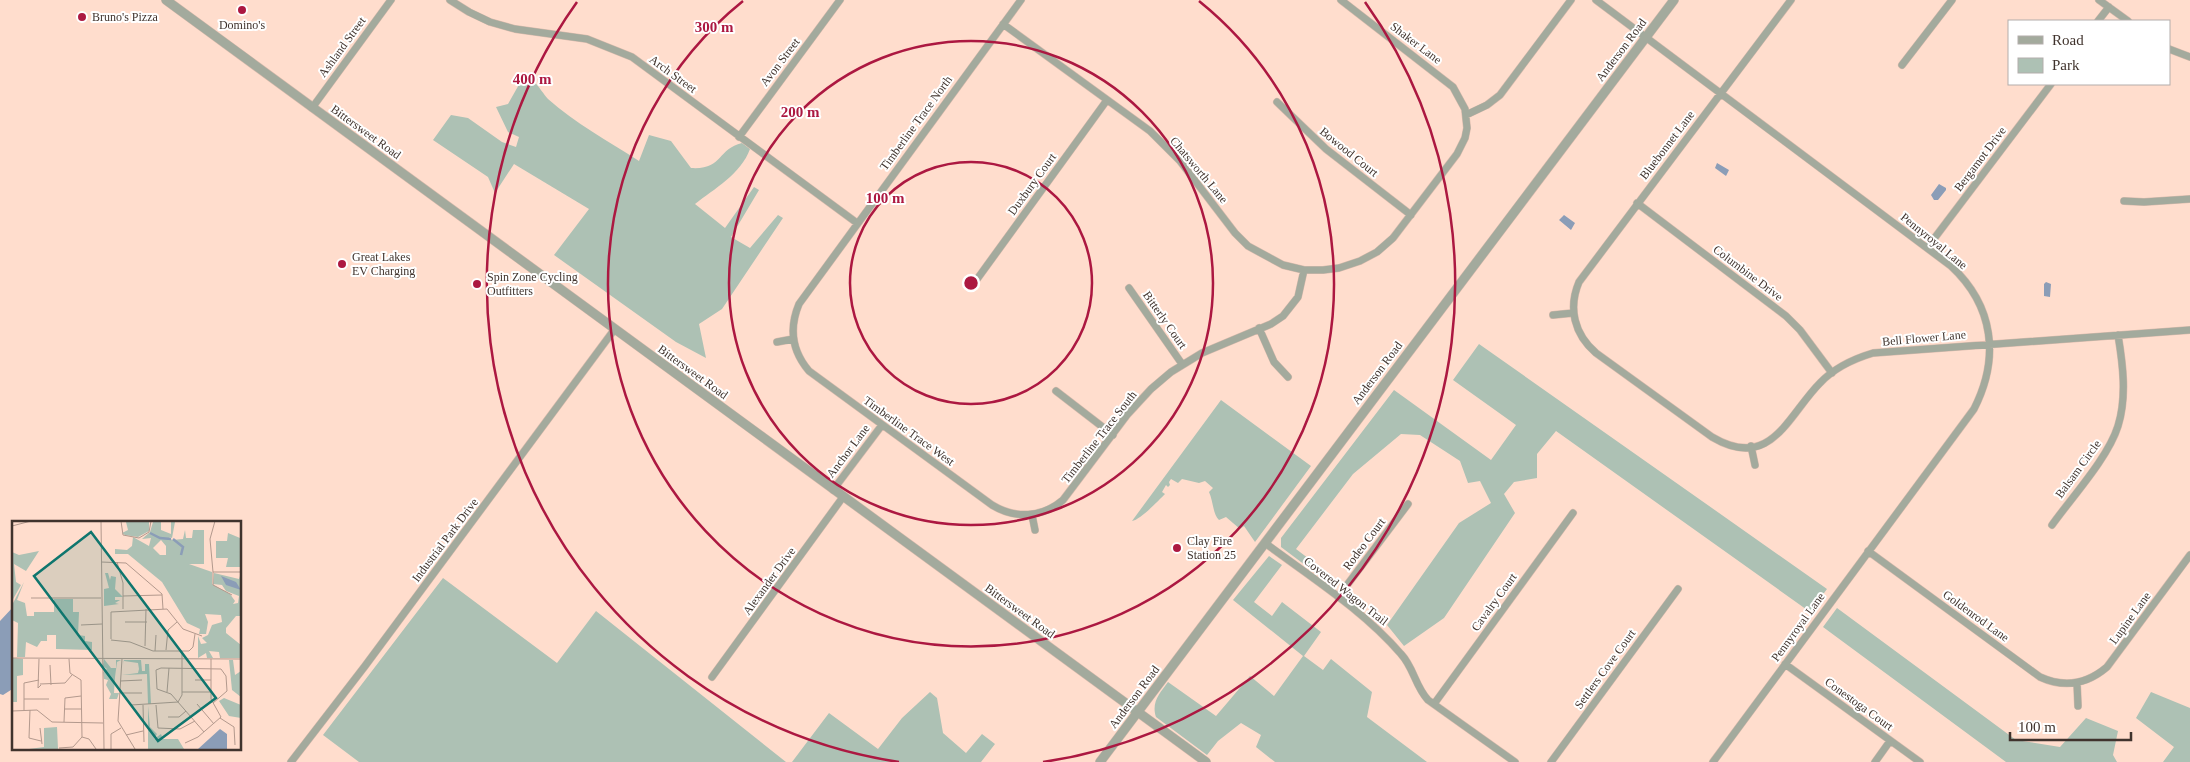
<svg xmlns="http://www.w3.org/2000/svg" width="2190" height="762" font-family="Georgia,serif">
  <style>
    .green { fill: #adc1b4 }
    .water { fill: #8b9db7 }
    .lines { fill: none; stroke-linecap: round; stroke-linejoin: round }
    .minor-casing { stroke: #d9bbad; stroke-width: 8 }
    .tertiary-casing { stroke: #d9bbad; stroke-width: 10 }
    .minor { stroke: #a3aa9d; stroke-width: 7 }
    .tertiary { stroke: #a3aa9d; stroke-width: 9 }
    .ring { fill: none; stroke: #ac1841; stroke-width: 2.5 }
    .poi-dot { fill: #ac1841; stroke: #fff; stroke-width: 2 }
    .labels { text-anchor: middle; dominant-baseline: central; stroke-width: 4; stroke-linejoin: round; paint-order: stroke }
    .poi-label { font-size: 12px; fill: #40332d; stroke: #fff; text-anchor: start }
    .street-label { font-size: 12px; fill: #40332d; stroke: #fff }
    .inset-river { fill: none; stroke: #8b9db7; stroke-width: 2.5 }
    .inset-road { fill: none; stroke: #b3998d; stroke-width: 1 }
    .view { fill: #0f766e; fill-opacity: 0.15; stroke: #0f766e; stroke-width: 2.5 }
    .inset-edge { fill: none; stroke: #40332d; stroke-width: 2.5 }
    .centre { fill: #ac1841; stroke: #fff; stroke-width: 2.5 }
    .ring-label { font-size: 15px; text-anchor: middle; font-weight: bold; fill: #ac1841; stroke: #fff; stroke-width: 4; stroke-linejoin: round; paint-order: stroke }
  </style>
  <rect width="100%" height="100%" fill="#ffddcd"/>
  <path class="green" d="M521,81H533C539,86 544,95 548,99C575,123 608,141 639,161L649,135L671,141L691,168C723,170 717,149 742,143L750,149C741,174 714,189 695,204L725,228L754,187L759,190L731,237L750,248L778,215L783,218L722,309L699,324L706,358L676,342L554,255L589,209L514,164L495,193L488,177L433,140L451,115L468,118L502,142L516,147L519,137L508,132L496,107L508,104Z
    M1479,344L1827,589L1810,612L1556,431L1537,454V478L1514,482L1504,494L1515,513L1444,618L1404,646L1387,625L1459,523L1491,503L1480,481L1468,483L1460,461L1420,435L1401,434L1353,474L1296,549L1321,568L1317,574L1281,547V538L1394,390L1491,460L1516,425L1453,380Z
    M1221,400L1311,466L1255,542L1244,526L1240,529L1226,517L1219,520C1213,515 1213,500 1209,492L1213,488L1205,481L1199,483L1182,479L1178,483L1171,479L1169,482L1170,485L1168,487L1166,485L1162,492L1165,494C1158,501 1140,520 1132,521Z
    M1269,556L1282,565L1254,602L1272,616L1282,602L1321,632L1304,656L1323,670L1331,659L1372,692L1367,717L1427,762H1275L1256,747L1261,735L1241,723L1218,741L1207,755L1156,717C1151,702 1160,693 1168,682L1216,716L1250,676L1274,696L1303,656L1233,600Z
    M443,578L557,663L596,611L786,762H359L323,735Z
    M1837,608L2016,740L2060,747L2086,718L2118,731L2113,755L2117,762H2006L1823,627Z
    M930,692L937,698L943,733L966,753L982,734L995,744L981,762H792L829,713L878,749L902,718Z
    M2151,692L2190,708V762H2163L2174,747L2136,718Z"/>
  <path class="water" d="M1717,163L1729,170L1726,176L1715,168Z
    M1939,184L1946,188V190L1938,200H1934L1931,195Z
    M1564,215L1575,223L1571,230L1559,220Z
    M2046,282L2051,284L2050,297L2044,296V284Z
    M14,606V688L3,695L0,694V621Z"/>
  <g class="lines">
    <g class="minor-casing">
      <path id="minor" d="M450,0L469,12L490,22L515,29L587,39L632,57L857,223
        M1021,0L799,304C789,328 792,351 809,371L992,505C1015,519 1042,518 1063,500L1127,415L1151,389L1171,372L1202,353L1271,324L1283,316L1298,297L1304,270
        M1596,0L1951,266C1994,306 2000,358 1974,409L1713,762
        M1791,0L1579,282C1568,308 1574,334 1596,353L1712,437C1771,472 1788,415 1820,383C1835,367 1853,359 1873,353L2190,330
        M2099,0L2128,21
        M2098,21L2109,7
        M1003,24L1150,131L1180,161L1235,233L1248,246L1283,265L1304,270H1323L1339,268L1360,261L1377,252L1393,238L1457,154L1465,138L1467,128L1465,109L1453,87L1341,0
        M2169,49L2190,57
        M1902,65L1952,0
        M1277,102L1326,149L1411,215
        M312,108L391,0
        M1466,115L1487,105L1500,95L1571,0
        M739,137L840,0
        M2124,201L2144,202L2190,199
        M1637,203L1786,316L1800,330L1832,373
        M1927,248L2051,84
        M975,282L1107,100
        M1129,288L1182,364
        M1553,315L1573,313
        M1259,328L1274,362L1288,377
        M777,342L793,339
        M1056,391L1113,435
        M1751,446L1755,465
        M833,490L882,425
        M1032,515L1035,530
        M2052,525C2072,497 2108,458 2118,426C2127,397 2123,365 2118,335
        M1265,543C1312,578 1363,610 1401,654C1414,668 1415,686 1428,700L1515,762
        M1868,551L2040,677C2064,688 2087,684 2107,667L2190,555
        M1338,597L1408,504
        M1785,664L1920,762
        M712,677L843,497
        M2077,683L2078,706
        M1434,704L1573,513
        M291,762L365,666L614,330
        M1551,762L1678,589
        M1875,762L1890,741"/>
    </g>
    <g class="tertiary-casing">
      <path id="tertiary" d="M166,0L1206,762
        M1100,762L1674,0"/>
    </g>
    <use href="#minor" class="minor"/>
    <use href="#tertiary" class="tertiary"/>
  </g>
  <g class="ring">
    <circle cx="971" cy="283" r="121"/>
    <circle cx="971" cy="283" r="242"/>
    <path d="M1199 1A363 363 0 1 1 743 1"/>
    <path d="M899 762A484 484 0 0 1 577 2M1365 2A484 484 0 0 1 1043 762"/>
  </g>
  <g class="poi-dot">
    <circle cx="242" cy="10" r="5"/>
    <circle cx="82" cy="17" r="5"/>
    <circle cx="342" cy="264" r="5"/>
    <circle cx="477" cy="284" r="5"/>
    <circle cx="1177" cy="548" r="5"/>
  </g>
  <g class="labels">
    <g class="poi-label">
      <text x="92" y="17">Bruno's Pizza</text>
      <text x="242" y="25" text-anchor="middle">Domino's</text>
      <text x="352" y="257">Great Lakes<tspan x="352" dy="14">EV Charging</tspan></text>
      <text x="487" y="277">Spin Zone Cycling<tspan x="487" dy="14">Outfitters</tspan></text>
      <text x="1187" y="541">Clay Fire<tspan x="1187" dy="14">Station 25</tspan></text>
    </g>
    <g class="street-label">
      <text transform="translate(1416 43) rotate(37)">Shaker Lane</text>
      <text transform="translate(342 47) rotate(-54)">Ashland Street</text>
      <text transform="translate(1621 50) rotate(-53)">Anderson Road</text>
      <text transform="translate(780 62) rotate(-53)">Avon Street</text>
      <text transform="translate(673 74) rotate(36)">Arch Street</text>
      <text transform="translate(916 123) rotate(-54)">Timberline Trace North</text>
      <text transform="translate(366 132) rotate(36)">Bittersweet Road</text>
      <text transform="translate(1667 145) rotate(-53)">Bluebonnet Lane</text>
      <text transform="translate(1349 152) rotate(39)">Bowood Court</text>
      <text transform="translate(1980 159) rotate(-53)">Bergamot Drive</text>
      <text transform="translate(1199 170) rotate(50)">Chatsworth Lane</text>
      <text transform="translate(1032 184) rotate(-54)">Duxbury Court</text>
      <text transform="translate(1934 241) rotate(39)">Pennyroyal Lane</text>
      <text transform="translate(1748 273) rotate(37)">Columbine Drive</text>
      <text transform="translate(1165 320) rotate(55)">Bitterly Court</text>
      <text transform="translate(1924 338) rotate(-5)">Bell Flower Lane</text>
      <text transform="translate(693 372) rotate(36)">Bittersweet Road</text>
      <text transform="translate(1377 373) rotate(-53)">Anderson Road</text>
      <text transform="translate(909 431) rotate(36)">Timberline Trace West</text>
      <text transform="translate(1099 437) rotate(-52)">Timberline Trace South</text>
      <text transform="translate(848 451) rotate(-53)">Anchor Lane</text>
      <text transform="translate(2078 469) rotate(-54)">Balsam Circle</text>
      <text transform="translate(445 540) rotate(-53)">Industrial Park Drive</text>
      <text transform="translate(1364 544) rotate(-53)">Rodeo Court</text>
      <text transform="translate(769 581) rotate(-54)">Alexander Drive</text>
      <text transform="translate(1346 591) rotate(38)">Covered Wagon Trail</text>
      <text transform="translate(1494 602) rotate(-54)">Cavalry Court</text>
      <text transform="translate(1020 611) rotate(36)">Bittersweet Road</text>
      <text transform="translate(1976 616) rotate(36)">Goldenrod Lane</text>
      <text transform="translate(2130 618) rotate(-54)">Lupine Lane</text>
      <text transform="translate(1798 627) rotate(-54)">Pennyroyal Lane</text>
      <text transform="translate(1605 669) rotate(-54)">Settlers Cove Court</text>
      <text transform="translate(1134 697) rotate(-53)">Anderson Road</text>
      <text transform="translate(1859 704) rotate(36)">Conestoga Court</text>
    </g>
  </g>
  <g transform="translate(12 521)">
    <rect width="229" height="229" fill="#ffddcd"/>
    <path d="M114,1H137V10L126,16L113,14L110,12L116,9ZM141,1H149V9L159,13V1H163L160,17L157,16L160,19L171,18L173,9L174,17H180L181,9H192V43H177L200,51V63L218,73L223,80L221,83L226,82L227,75L214,70L210,64L201,63L202,52L227,58L229,52V95H224L214,107V112L229,124V137H208L207,131L197,130L201,137H195L194,132L186,137V115L189,123L195,122L190,117L196,114L200,104L210,101L209,94L193,93L196,101L194,113H187L188,108L175,102L150,61L116,33H103V28L115,29L120,25L121,16L137,25L139,17L130,18L138,11ZM149,19L154,25V34H148L141,27ZM216,12L228,17L229,46H214L216,37H204V20H215ZM27,30L14,50L2,43L4,61L9,64L0,80V31L7,34ZM93,52H96L98,59L99,55L104,56L103,68L111,76H103V79H108L103,82L107,83L92,85V68L97,67ZM12,61L5,79L13,82L15,95H22V91H42V78H61V91H67L66,114L73,115V120L80,121V129L44,128V114H35V120H29L25,126L14,121L13,136H5L6,102L0,99V84ZM0,137L11,138V154L5,155V181H1ZM92,138L99,147H104V139H109L105,141L103,156L102,172H107L105,178H97L99,173L94,164L96,159L92,158L91,151L95,148L91,145ZM112,139H129L130,150H133V143H137L139,183H136L135,153L110,154L126,152L127,148L126,142L112,140L111,143ZM217,139H221L223,154L229,150V176L220,169ZM212,177L229,184V197L217,195L207,180ZM136,185L138,206L145,213L142,218L149,213L151,218H166L172,228H187H136ZM45,206L46,228H17L32,226V207Z" fill="#adc1b4" fill-rule="evenodd"/>
    <path d="M209,55L224,61L229,69L214,64ZM208,208L215,213V228H186Z" fill="#8b9db7"/>
    <path class="inset-river" d="M138,12L148,17L159,18M161,18L171,26L169,34"/>
    <path class="inset-road" d="M89,0L92,228M109,0L111,14L127,17L137,11L139,0M0,5L19,0M89,41L114,42L150,73L151,88M105,41L111,62V88M201,51L198,18L203,0M201,51V64L220,74M201,51H229M111,75L150,74M19,77H89M99,91L155,88L171,108L190,115M99,91V118M113,101H135M69,104L90,103M99,119L118,121L141,130H177L181,126L183,113M133,125L134,88M154,129L156,109L165,101M143,130L144,114M0,137L229,138M27,138L26,167L29,164M110,138L106,200L123,228M38,144L39,164M183,159H199M108,160L130,159M28,163L53,162L60,154M155,171L157,147M170,171H199M108,172H130M12,178H37M185,183L202,203M119,184L166,181L170,174V130M131,184L132,221M144,184L146,207M52,188H70M12,189V162L27,159M18,189L17,217L29,220M0,190L25,189L40,201L91,202M156,196H167L174,190M208,197L222,206L223,224M52,201L53,177L69,175M28,207L30,223M146,207L168,208L183,200M192,211L159,173L145,168L144,149L149,147L209,148L214,155L215,170L201,182M114,214L131,210M70,216L77,218L84,228M173,222L186,216L209,196L199,178V138M47,227L61,226L70,216L69,159L58,152L57,138M99,228V213L109,207"/>
    <path class="view" d="M79,11L204,177L146,220L22,55Z"/>
    <rect width="229" height="229" class="inset-edge"/>
  </g>
  <circle cx="971" cy="283" r="8" class="centre"/>
  <g class="ring-label">
    <text x="714" y="32">300 m</text>
    <text x="532" y="84">400 m</text>
    <text x="800" y="117">200 m</text>
    <text x="885" y="203">100 m</text>
  </g>
  <rect x="2008" y="20" width="162" height="65" fill="#ffffff" stroke="#b3adab"/>
  <rect x="2018" y="36" width="25" height="8" fill="#a3aa9d" stroke="#b3adab"/>
  <text x="2052" y="45" font-size="15" fill="#40332d">Road</text>
  <rect x="2018" y="58" width="25" height="15" fill="#adc1b4" stroke="#b3adab"/>
  <text x="2052" y="70" font-size="15" fill="#40332d">Park</text>
  <path d="M2010 732v8h121v-8" fill="none" stroke="#40332d" stroke-width="2.5"/>
  <text x="2018" y="732" font-size="15" fill="#40332d" stroke="#ffffff" stroke-width="4" paint-order="stroke">100 m</text>
</svg>
